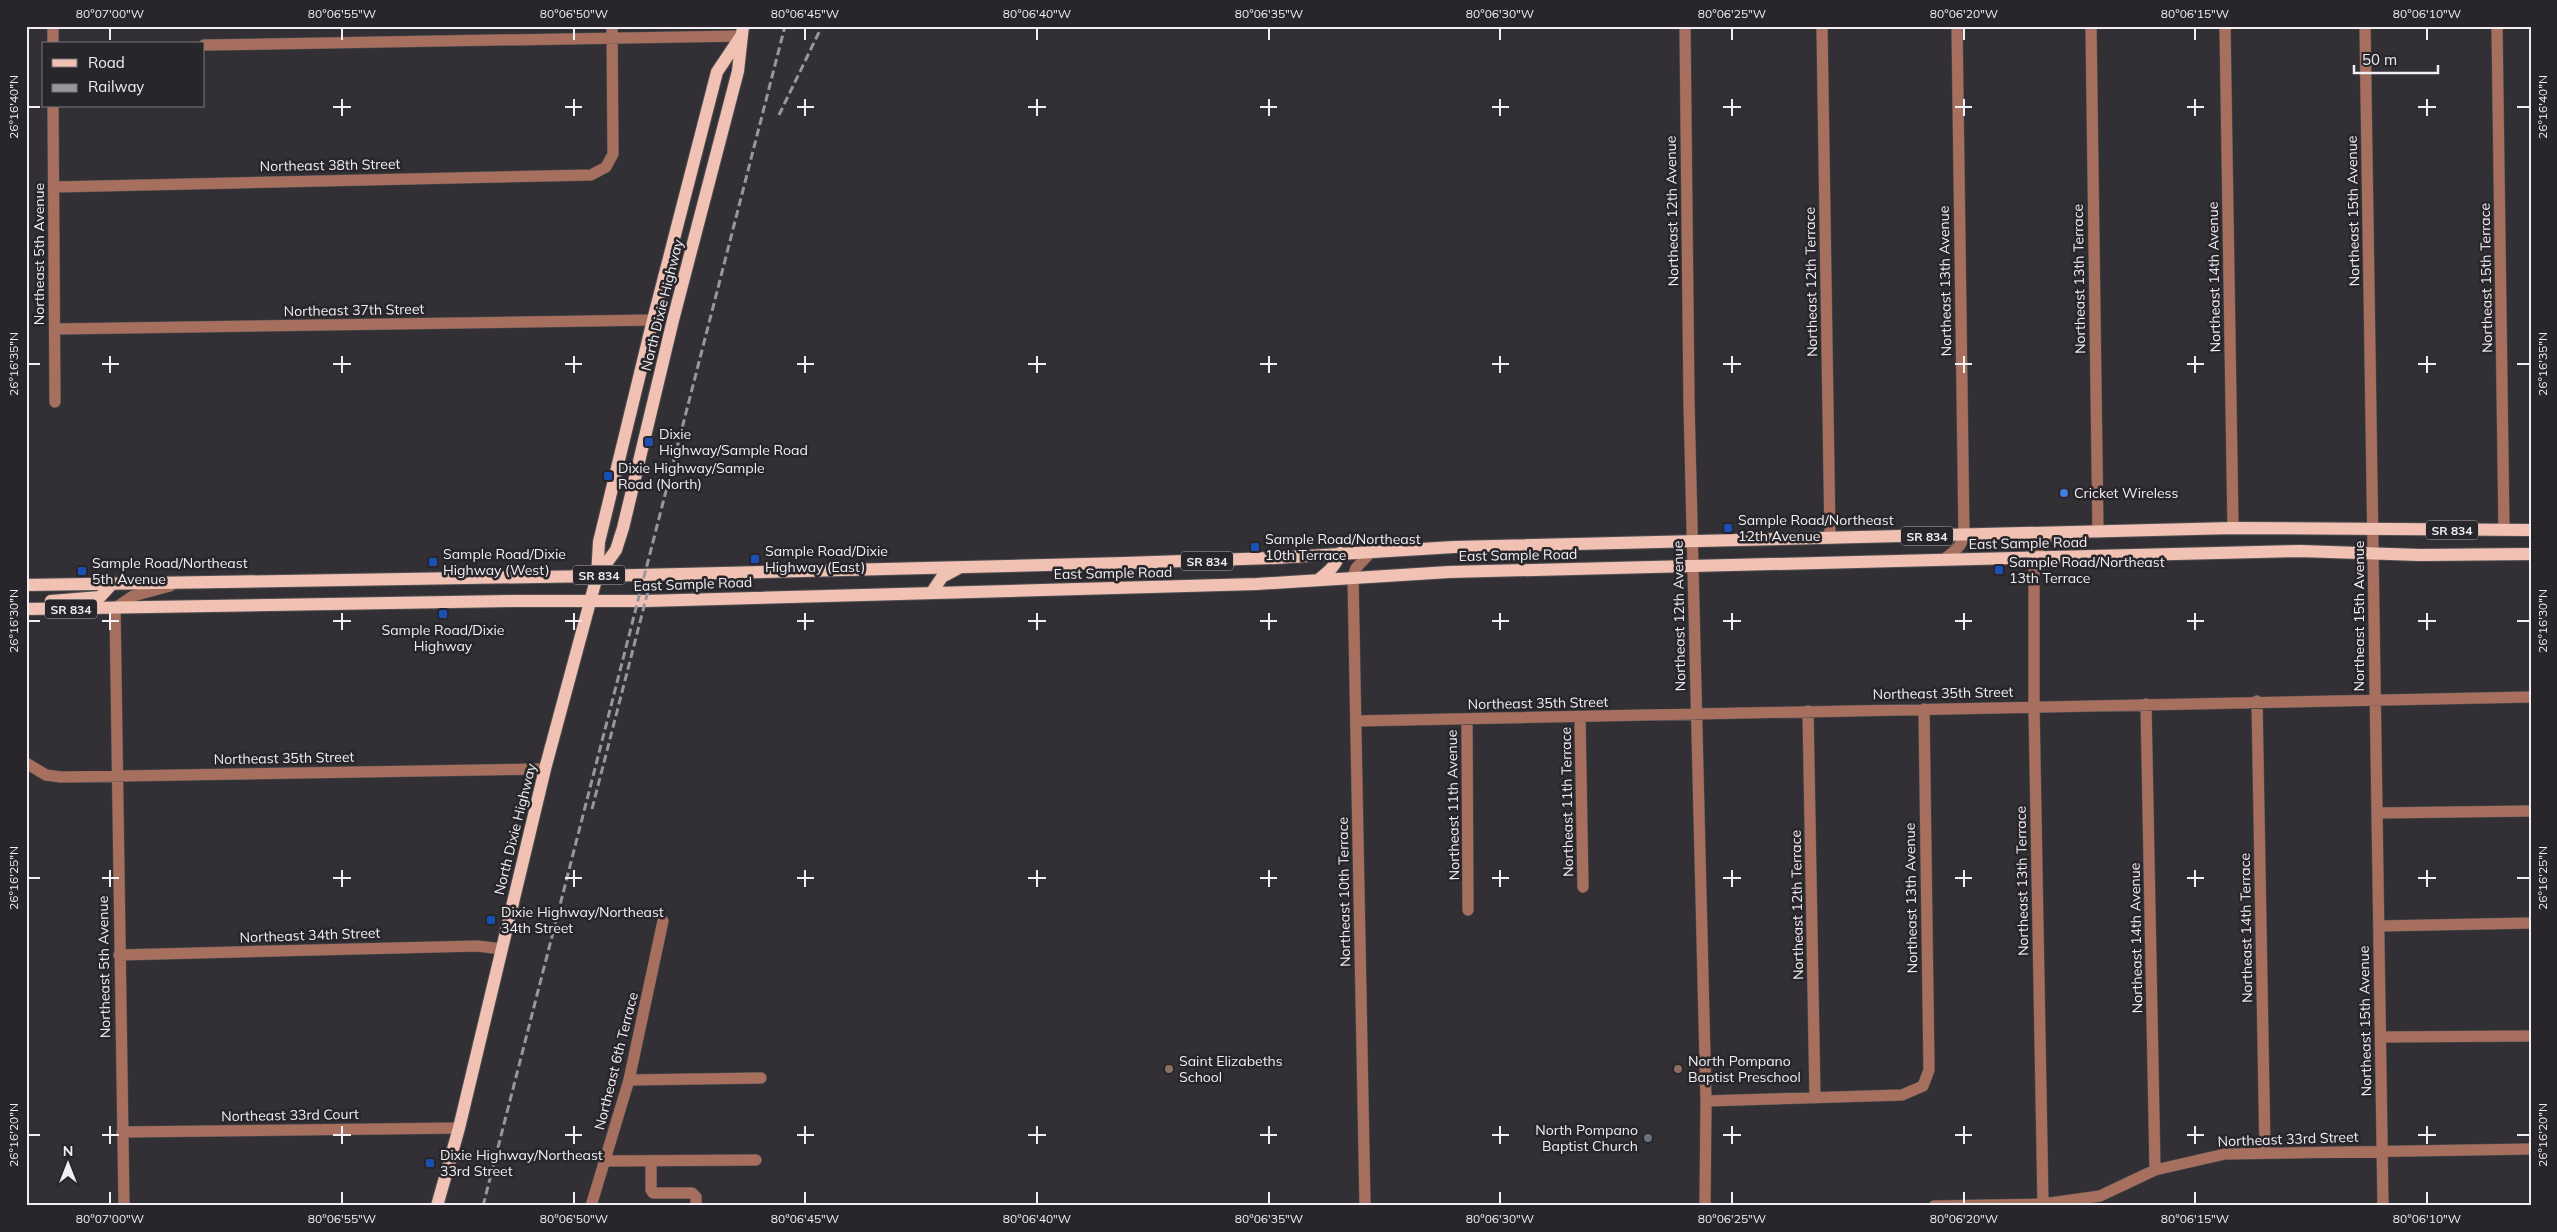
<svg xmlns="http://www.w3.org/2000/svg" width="2557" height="1232" font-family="Mulish,sans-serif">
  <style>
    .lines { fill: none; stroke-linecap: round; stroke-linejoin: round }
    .minor-casing { stroke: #514f53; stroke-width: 12 }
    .major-casing { stroke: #514f53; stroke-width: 14 }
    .minor { stroke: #a76f5e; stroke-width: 11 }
    .major { stroke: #f1c2b3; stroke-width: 12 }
    .rail { stroke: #99979b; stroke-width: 3; stroke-dasharray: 8 4; stroke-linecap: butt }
    .ticks { fill: none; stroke: #f1eff3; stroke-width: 2 }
    .transit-dot { fill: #1a4fb4; stroke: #28262a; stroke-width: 2 }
    .shop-dot { fill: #3f7fe0; stroke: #28262a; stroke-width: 2 }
    .education-dot { fill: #8d6e63; stroke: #28262a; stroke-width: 2 }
    .worship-dot { fill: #6b7280; stroke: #28262a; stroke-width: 2 }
    .labels { text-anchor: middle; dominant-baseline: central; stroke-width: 5; stroke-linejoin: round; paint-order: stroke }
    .shield { fill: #28262a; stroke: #b5b3b7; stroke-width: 1 }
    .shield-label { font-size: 12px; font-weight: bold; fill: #f1eff3 }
    .street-label { font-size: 14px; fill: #f1eff3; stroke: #28262a }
    .poi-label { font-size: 14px; fill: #f1eff3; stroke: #28262a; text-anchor: start }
    .neatline { fill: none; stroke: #f1eff3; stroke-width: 2 }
    .ticks-label { font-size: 12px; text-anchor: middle; fill: #f1eff3 }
  </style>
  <rect width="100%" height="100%" fill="#323034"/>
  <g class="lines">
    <g class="minor-casing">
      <path id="minor" d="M53,26V44
        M1685,26L1689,403L1706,1101L1705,1206
        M1822,26L1830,538
        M2091,26L2098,532
        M2225,26L2233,528
        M2365,26L2383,1206
        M2497,26L2504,530
        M204,45L741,36
        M53,106L55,402
        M54,187L591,175L606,167L613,154L612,26
        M55,329L653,320
        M1943,560C1953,552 1962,547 1964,535L1957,26
        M2257,701L2265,1153
        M2146,704L2155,1170
        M1808,711L1815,1098
        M1580,717L1583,887
        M1467,719L1468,910
        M1356,721L2531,697
        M26,763L46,775L61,777L545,769
        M2377,813L2531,811
        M2379,926L2531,923
        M119,955L477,946L502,949
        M2381,1037L2531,1036
        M629,1080L761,1078
        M1706,1101L1902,1095L1923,1086L1929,1070L1924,709
        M122,1132L459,1128
        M605,1161L756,1160
        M651,1161V1190L653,1193H692L696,1197V1206
        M2043,1204L2034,706V558L2040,544L2055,533
        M124,1206L115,608L133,596L170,586
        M591,1206L629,1080L663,921
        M1365,1206L1353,577L1356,568L1373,550
        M1934,1206L2043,1204L2100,1196L2155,1170L2225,1154L2531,1149"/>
    </g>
    <g class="major-casing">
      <path id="major" d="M597,576L616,550L623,528L673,320L738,71L743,26
        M1318,580C1328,572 1336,566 1340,553
        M26,585L597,576L1125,563L1275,558L1454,547L2233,528L2531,530
        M932,592L942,577L959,568
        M51,601L100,597L112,584
        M26,609L510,601H645L1257,584L1449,572L2300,551L2420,555L2531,554
        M437,1206L459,1128L545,769L597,576L599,542L653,320L717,72L741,36"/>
    </g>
    <use href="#minor" class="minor"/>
    <use href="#major" class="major"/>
    <path class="rail" d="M779,115L822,26
      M592,809L650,583
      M483,1206L785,26"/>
  </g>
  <path class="ticks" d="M110,28V40M342,28V40M574,28V40M805,28V40M1037,28V40M1269,28V40M1500,28V40M1732,28V40M1964,28V40M2195,28V40M2427,28V40M342,99V116M574,99V116M805,99V116M1037,99V116M1269,99V116M1500,99V116M1732,99V116M1964,99V116M2195,99V116M2427,99V116M28,107H40M333,107H351M565,107H582M797,107H814M1028,107H1046M1260,107H1277M1492,107H1509M1723,107H1741M1955,107H1972M2187,107H2204M2418,107H2436M2517,107H2530M110,356V373M342,356V373M574,356V373M805,356V373M1037,356V373M1269,356V373M1500,356V373M1732,356V373M1964,356V373M2195,356V373M2427,356V373M28,364H40M102,364H119M333,364H351M565,364H582M797,364H814M1028,364H1046M1260,364H1277M1492,364H1509M1723,364H1741M1955,364H1972M2187,364H2204M2418,364H2436M2517,364H2530M110,613V630M342,613V630M574,613V630M805,613V630M1037,613V630M1269,613V630M1500,613V630M1732,613V630M1964,613V630M2195,613V630M2427,613V630M28,621H40M102,621H119M333,621H351M565,621H582M797,621H814M1028,621H1046M1260,621H1277M1492,621H1509M1723,621H1741M1955,621H1972M2187,621H2204M2418,621H2436M2517,621H2530M110,870V887M342,870V887M574,870V887M805,870V887M1037,870V887M1269,870V887M1500,870V887M1732,870V887M1964,870V887M2195,870V887M2427,870V887M28,878H40M102,878H119M333,878H351M565,878H582M797,878H814M1028,878H1046M1260,878H1277M1492,878H1509M1723,878H1741M1955,878H1972M2187,878H2204M2418,878H2436M2517,878H2530M110,1126V1144M342,1126V1144M574,1126V1144M805,1126V1144M1037,1126V1144M1269,1126V1144M1500,1126V1144M1732,1126V1144M1964,1126V1144M2195,1126V1144M2427,1126V1144M28,1135H40M102,1135H119M333,1135H351M565,1135H582M797,1135H814M1028,1135H1046M1260,1135H1277M1492,1135H1509M1723,1135H1741M1955,1135H1972M2187,1135H2204M2418,1135H2436M2517,1135H2530M110,1192V1204M342,1192V1204M574,1192V1204M805,1192V1204M1037,1192V1204M1269,1192V1204M1500,1192V1204M1732,1192V1204M1964,1192V1204M2195,1192V1204M2427,1192V1204"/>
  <g class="transit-dot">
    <rect x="644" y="437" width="10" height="10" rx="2.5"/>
    <rect x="603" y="471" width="10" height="10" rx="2.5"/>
    <rect x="1723" y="523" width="10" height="10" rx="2.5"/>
    <rect x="1250" y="542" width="10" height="10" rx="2.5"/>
    <rect x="750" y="554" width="10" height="10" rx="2.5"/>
    <rect x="428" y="557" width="10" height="10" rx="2.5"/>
    <rect x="1994" y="565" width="10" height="10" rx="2.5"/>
    <rect x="77" y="566" width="10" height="10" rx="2.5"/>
    <rect x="438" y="609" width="10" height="10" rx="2.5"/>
    <rect x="486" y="915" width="10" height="10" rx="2.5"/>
    <rect x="425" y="1158" width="10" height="10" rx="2.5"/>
  </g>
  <circle class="shop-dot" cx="2064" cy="493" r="5"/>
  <g class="education-dot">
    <circle cx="1169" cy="1069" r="5"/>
    <circle cx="1678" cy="1069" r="5"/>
  </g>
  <circle class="worship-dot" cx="1648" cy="1138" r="5"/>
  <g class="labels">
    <g class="shield">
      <rect x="2426" y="520.5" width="52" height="19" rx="4"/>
      <rect x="1901" y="526.5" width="52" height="19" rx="4"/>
      <rect x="1181" y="551.5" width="52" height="19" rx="4"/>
      <rect x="573" y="565.5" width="52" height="19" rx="4"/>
      <rect x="45" y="599.5" width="52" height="19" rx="4"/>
    </g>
    <g class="shield-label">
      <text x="2452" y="530">SR 834</text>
      <text x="1927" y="536">SR 834</text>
      <text x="1207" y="561">SR 834</text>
      <text x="599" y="575">SR 834</text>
      <text x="71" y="609">SR 834</text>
    </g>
    <g class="street-label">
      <text transform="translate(330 165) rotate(-1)">Northeast 38th Street</text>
      <text transform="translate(1672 211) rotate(-91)">Northeast 12th Avenue</text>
      <text transform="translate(2353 211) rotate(-91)">Northeast 15th Avenue</text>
      <text transform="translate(39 254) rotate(-90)">Northeast 5th Avenue</text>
      <text transform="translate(2214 277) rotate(-91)">Northeast 14th Avenue</text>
      <text transform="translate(2486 278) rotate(-91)">Northeast 15th Terrace</text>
      <text transform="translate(2079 279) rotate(-91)">Northeast 13th Terrace</text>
      <text transform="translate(1945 281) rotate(-91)">Northeast 13th Avenue</text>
      <text transform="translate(1811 282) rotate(-91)">Northeast 12th Terrace</text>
      <text transform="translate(662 305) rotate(-76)">North Dixie Highway</text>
      <text transform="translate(354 310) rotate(-1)">Northeast 37th Street</text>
      <text transform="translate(2028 543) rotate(-1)">East Sample Road</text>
      <text transform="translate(1518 555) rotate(-1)">East Sample Road</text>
      <text transform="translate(1113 573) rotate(-1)">East Sample Road</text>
      <text transform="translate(693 584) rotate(-2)">East Sample Road</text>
      <text transform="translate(1679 616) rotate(-91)">Northeast 12th Avenue</text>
      <text transform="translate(2359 616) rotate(-90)">Northeast 15th Avenue</text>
      <text transform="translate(1943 693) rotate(-1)">Northeast 35th Street</text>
      <text transform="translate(1538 703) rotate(-1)">Northeast 35th Street</text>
      <text transform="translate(284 758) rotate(-1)">Northeast 35th Street</text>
      <text transform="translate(1567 802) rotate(-91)">Northeast 11th Terrace</text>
      <text transform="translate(1453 805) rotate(-91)">Northeast 11th Avenue</text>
      <text transform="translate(515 829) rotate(-76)">North Dixie Highway</text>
      <text transform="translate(2022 881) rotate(-91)">Northeast 13th Terrace</text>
      <text transform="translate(1344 892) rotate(-91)">Northeast 10th Terrace</text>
      <text transform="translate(1911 898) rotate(-91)">Northeast 13th Avenue</text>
      <text transform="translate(1797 905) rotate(-91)">Northeast 12th Terrace</text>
      <text transform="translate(2246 928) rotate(-91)">Northeast 14th Terrace</text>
      <text transform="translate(310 935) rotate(-2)">Northeast 34th Street</text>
      <text transform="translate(2136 938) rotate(-91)">Northeast 14th Avenue</text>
      <text transform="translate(104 967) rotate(-91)">Northeast 5th Avenue</text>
      <text transform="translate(2365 1021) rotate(-91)">Northeast 15th Avenue</text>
      <text transform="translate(616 1061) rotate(-76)">Northeast 6th Terrace</text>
      <text transform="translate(290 1115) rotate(-1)">Northeast 33rd Court</text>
      <text transform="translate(2288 1139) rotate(-2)">Northeast 33rd Street</text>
    </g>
    <g class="poi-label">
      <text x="659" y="434">Dixie<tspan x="659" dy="16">Highway/Sample Road</tspan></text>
      <text x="618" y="468">Dixie Highway/Sample<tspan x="618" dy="16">Road (North)</tspan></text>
      <text x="2074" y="493">Cricket Wireless</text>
      <text x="1738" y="520">Sample Road/Northeast<tspan x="1738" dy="16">12th Avenue</tspan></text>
      <text x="1265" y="539">Sample Road/Northeast<tspan x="1265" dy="16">10th Terrace</tspan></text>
      <text x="765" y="551">Sample Road/Dixie<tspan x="765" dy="16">Highway (East)</tspan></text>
      <text x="443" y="554">Sample Road/Dixie<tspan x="443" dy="16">Highway (West)</tspan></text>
      <text x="2009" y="562">Sample Road/Northeast<tspan x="2009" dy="16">13th Terrace</tspan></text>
      <text x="92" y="563">Sample Road/Northeast<tspan x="92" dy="16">5th Avenue</tspan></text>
      <text x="443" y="630" text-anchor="middle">Sample Road/Dixie<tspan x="443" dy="16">Highway</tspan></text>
      <text x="501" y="912">Dixie Highway/Northeast<tspan x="501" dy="16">34th Street</tspan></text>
      <text x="1179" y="1061">Saint Elizabeths<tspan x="1179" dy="16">School</tspan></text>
      <text x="1688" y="1061">North Pompano<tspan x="1688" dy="16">Baptist Preschool</tspan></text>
      <text x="1638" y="1130" text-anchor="end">North Pompano<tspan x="1638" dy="16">Baptist Church</tspan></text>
      <text x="440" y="1155">Dixie Highway/Northeast<tspan x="440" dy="16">33rd Street</tspan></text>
    </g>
  </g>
  <rect width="2557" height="1232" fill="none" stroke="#28262a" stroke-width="55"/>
  <rect x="42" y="42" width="162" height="65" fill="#28262a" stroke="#78767a"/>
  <rect x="52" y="59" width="25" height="8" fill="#f1c2b3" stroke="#78767a"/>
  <text x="88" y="68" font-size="15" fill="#f1eff3">Road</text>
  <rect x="52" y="84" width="25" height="8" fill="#99979b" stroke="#78767a"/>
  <text x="88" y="92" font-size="15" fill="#f1eff3">Railway</text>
  <g transform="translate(68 1164)" stroke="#28262a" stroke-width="4" paint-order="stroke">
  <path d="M0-4L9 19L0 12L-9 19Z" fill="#f1eff3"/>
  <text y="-8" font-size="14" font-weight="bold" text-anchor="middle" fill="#f1eff3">N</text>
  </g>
  <path d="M2354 65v8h84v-8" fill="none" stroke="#f1eff3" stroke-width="2.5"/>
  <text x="2362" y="65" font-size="15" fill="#f1eff3" stroke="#28262a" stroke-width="4" paint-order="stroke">50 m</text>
  <rect x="28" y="28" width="2502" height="1176" class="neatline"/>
  <g class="ticks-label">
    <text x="110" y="18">80°07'00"W</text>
    <text x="342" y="18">80°06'55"W</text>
    <text x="574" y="18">80°06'50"W</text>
    <text x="805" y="18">80°06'45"W</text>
    <text x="1037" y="18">80°06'40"W</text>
    <text x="1269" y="18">80°06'35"W</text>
    <text x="1500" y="18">80°06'30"W</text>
    <text x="1732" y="18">80°06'25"W</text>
    <text x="1964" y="18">80°06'20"W</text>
    <text x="2195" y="18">80°06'15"W</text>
    <text x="2427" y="18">80°06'10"W</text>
    <text transform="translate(14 107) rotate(-90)" y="4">26°16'40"N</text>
    <text transform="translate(2543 107) rotate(-90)" y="4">26°16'40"N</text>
    <text transform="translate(14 364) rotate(-90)" y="4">26°16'35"N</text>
    <text transform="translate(2543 364) rotate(-90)" y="4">26°16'35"N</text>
    <text transform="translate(14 621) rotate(-90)" y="4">26°16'30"N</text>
    <text transform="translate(2543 621) rotate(-90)" y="4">26°16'30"N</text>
    <text transform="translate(14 878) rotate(-90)" y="4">26°16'25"N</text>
    <text transform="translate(2543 878) rotate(-90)" y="4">26°16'25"N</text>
    <text transform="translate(14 1135) rotate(-90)" y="4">26°16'20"N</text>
    <text transform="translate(2543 1135) rotate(-90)" y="4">26°16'20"N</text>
    <text x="110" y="1223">80°07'00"W</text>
    <text x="342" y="1223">80°06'55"W</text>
    <text x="574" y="1223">80°06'50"W</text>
    <text x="805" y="1223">80°06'45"W</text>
    <text x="1037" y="1223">80°06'40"W</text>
    <text x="1269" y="1223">80°06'35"W</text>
    <text x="1500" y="1223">80°06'30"W</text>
    <text x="1732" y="1223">80°06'25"W</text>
    <text x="1964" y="1223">80°06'20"W</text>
    <text x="2195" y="1223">80°06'15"W</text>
    <text x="2427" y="1223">80°06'10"W</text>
  </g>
</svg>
